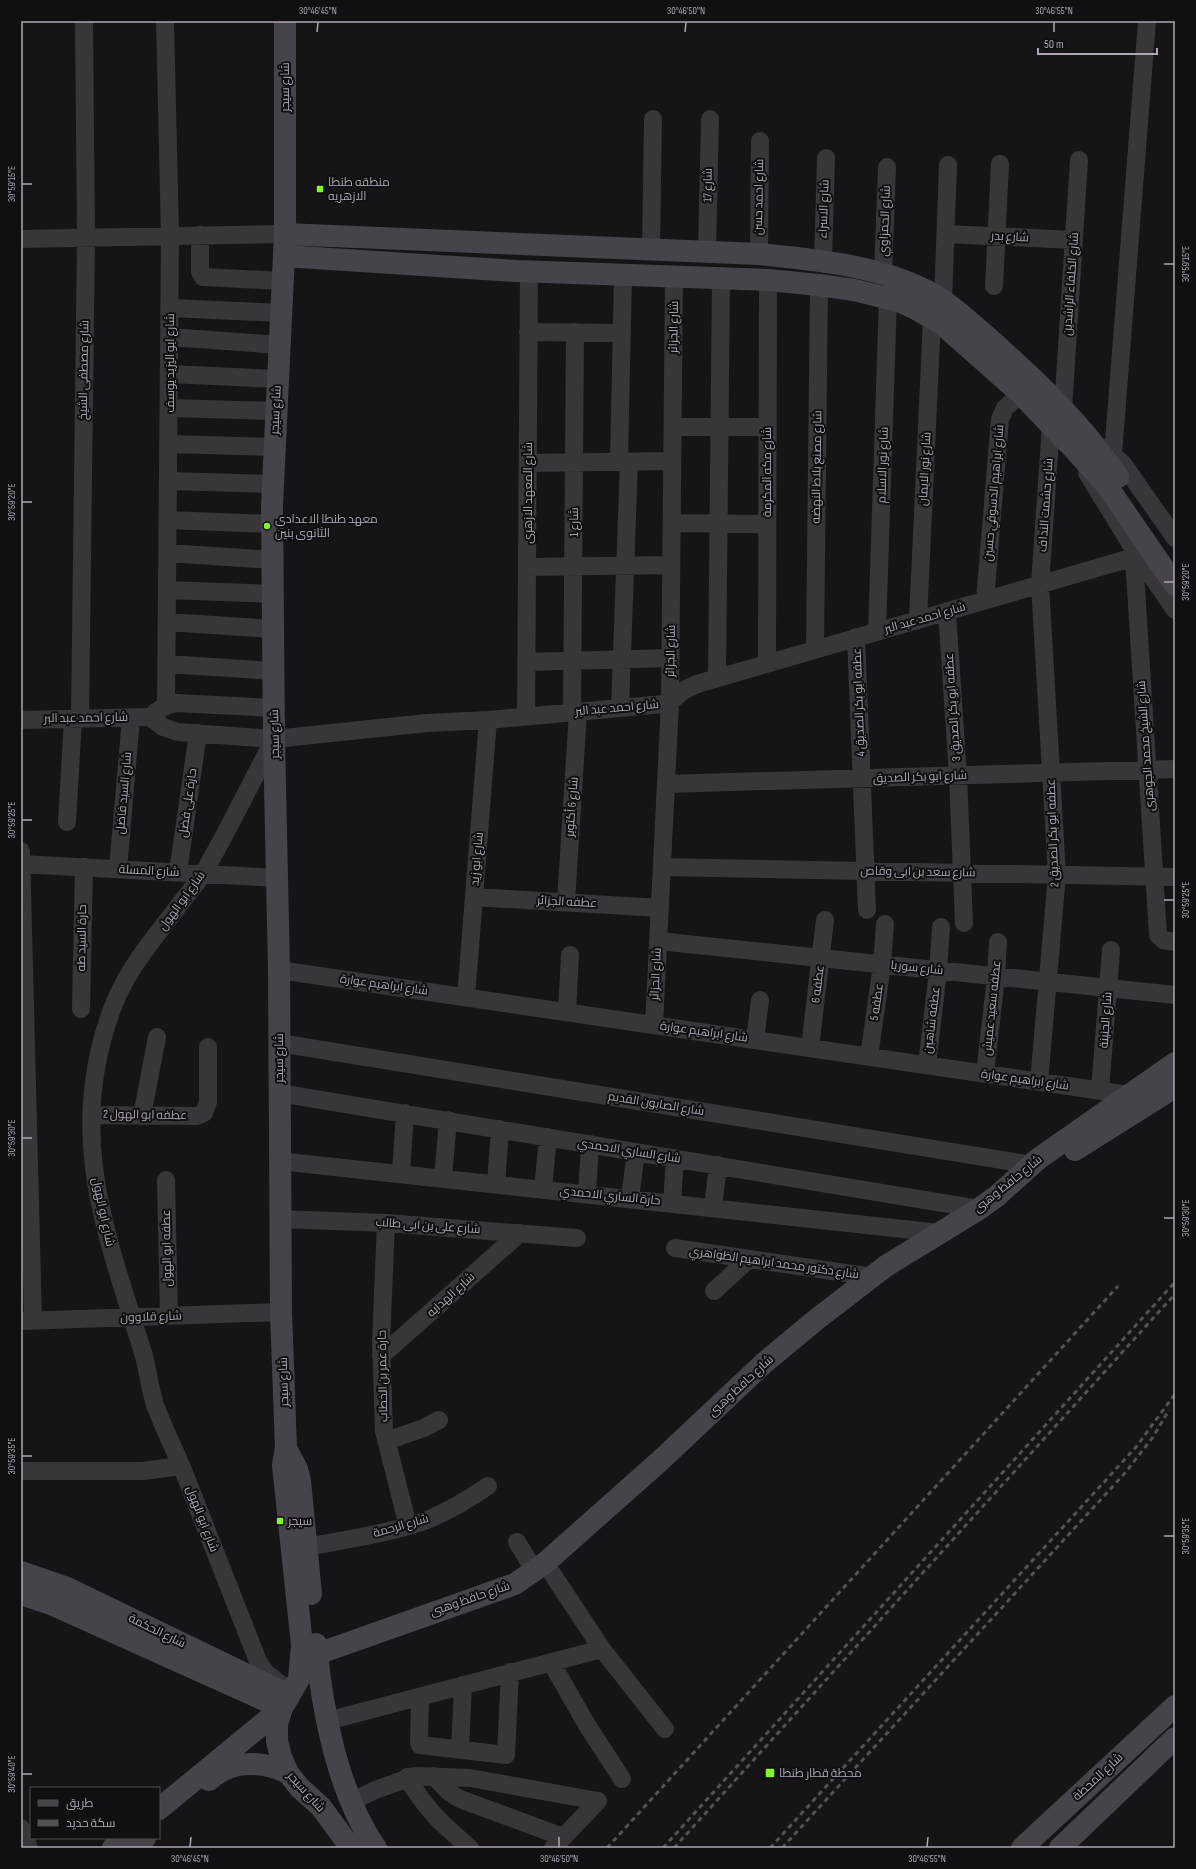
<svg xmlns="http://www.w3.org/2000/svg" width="1196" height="1869" font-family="'Sofia Sans Condensed',Cairo,sans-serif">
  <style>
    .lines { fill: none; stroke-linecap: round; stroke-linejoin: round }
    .street { stroke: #39353b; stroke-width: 18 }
    .secondary { stroke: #48434b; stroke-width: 22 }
    .rail { stroke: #554f58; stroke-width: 3; stroke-dasharray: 5 4; stroke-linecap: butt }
    .ticks { fill: none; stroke: #b0a5b7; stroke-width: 1.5 }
    .poi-dot { fill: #84f72b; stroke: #110f11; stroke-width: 1.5 }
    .labels { text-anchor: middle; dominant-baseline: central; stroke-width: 4; stroke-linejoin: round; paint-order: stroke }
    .street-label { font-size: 12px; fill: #b0a5b7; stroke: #110f11 }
    .poi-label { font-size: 12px; fill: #b0a5b7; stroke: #110f11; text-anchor: start }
    .neatline { fill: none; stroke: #b0a5b7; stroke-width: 1.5 }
    .ticks-label { font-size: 10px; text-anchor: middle; fill: #b0a5b7 }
  </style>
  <rect width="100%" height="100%" fill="#161416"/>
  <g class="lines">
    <path class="street" d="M165,21L170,236L166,705
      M946,234L1074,240
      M200,235V272L203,277L283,281
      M21,239L285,234
      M651,249L653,119
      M707,251L710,119
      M759,254L760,141
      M823,261L826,158
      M883,275L887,167
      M994,286L1000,164
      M943,301L948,165
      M170,308L281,313
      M528,332L622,333
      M170,337L280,345
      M170,374L278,379
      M170,408L276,411
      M1063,409L1079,160
      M673,427H767
      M169,444L275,447
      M1104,448L1123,464L1175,538
      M1113,454L1147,21
      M619,462L623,274
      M528,463L672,461
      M1087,473L1138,556L1175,610
      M169,481L273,484
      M168,520L272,524
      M672,523L767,524
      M168,553L273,560
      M1134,557L1158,935L1163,940L1175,942
      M527,567L671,565
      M167,590L273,594
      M985,600L1000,419L1005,408L1021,394
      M947,612L958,775L964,923
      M918,620L932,319
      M167,622L273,629
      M877,632L888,298
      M856,637L867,910
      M815,649L819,285
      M527,662L670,658
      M767,663L768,280
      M166,664L274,671
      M717,678L721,278
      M620,708L629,462
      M572,712L575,332
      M526,716L529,271
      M150,717L163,727L178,732L274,739L427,723L488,720L664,704C673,702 676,696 683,691C689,687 697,684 704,682L1138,556
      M80,719L86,238L84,21
      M21,720L150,717C158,709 165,705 176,703L274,708
      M274,739C251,783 229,829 204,872C198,882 190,891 183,900C157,935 127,968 112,1009C65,1136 107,1235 144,1356C148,1372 150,1389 155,1405C163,1427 174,1448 183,1470C208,1534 233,1598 258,1661L266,1673L283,1686
      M666,784L1175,769
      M67,822L73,719
      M21,851L33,1321
      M21,864L277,878
      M662,867L1175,877
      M118,869L131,718
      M178,872L198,733
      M474,897L660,908
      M566,902L578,712
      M658,941L1175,995
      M279,970L1129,1095
      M466,997L488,720
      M81,1009L84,867
      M567,1012L570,955
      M654,1025L670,702L674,276
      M755,1040L760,1000
      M279,1043L1033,1165
      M810,1048L825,920
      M869,1057L882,965L885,924
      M927,1065L938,971L941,927
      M985,1074L996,977L998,942
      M1039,1082L1057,875L1040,584L1051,425
      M1100,1091L1111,950
      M279,1093L979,1209
      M91,1115L197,1116L204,1113L208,1102V1047
      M142,1116L157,1037
      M279,1161L940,1233
      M401,1173L405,1113
      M443,1178L448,1120
      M166,1180L169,1316
      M496,1184L500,1129
      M543,1189L548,1137
      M587,1194L590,1144
      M630,1198L636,1152
      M672,1203L675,1158
      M713,1208L718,1165
      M280,1219L386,1223L577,1238
      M386,1223L381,1342L384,1431L408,1526
      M675,1248L873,1277
      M714,1291L749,1259
      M22,1321L281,1312
      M381,1356L520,1233
      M386,1441L424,1428L439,1420
      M21,1471H143L181,1466
      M517,1542L534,1570
      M307,1547C347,1539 388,1534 427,1520C449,1511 469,1499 488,1486
      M545,1563L602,1649L665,1729
      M551,1662L587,1725L622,1779
      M420,1697L419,1743L420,1745L506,1755L510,1672
      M327,1721L602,1649
      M460,1750L463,1685
      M434,1776L449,1792L460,1799L563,1837
      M407,1777C426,1810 442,1824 470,1848
      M351,1802L375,1790L415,1776L470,1778L598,1801
      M21,1828L29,1848
      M553,1848L598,1801"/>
    <path class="secondary" d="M285,21V234L272,506L274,739L279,970L281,1312L286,1448L283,1465L302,1645L299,1679L282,1708L277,1724V1741L281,1757L288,1773L299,1787L321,1807L351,1848
      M285,234L759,254C816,260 877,265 929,292C953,305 972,324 993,342C1026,372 1059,402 1087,436C1098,449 1108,463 1118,477
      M284,256L516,271L768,280L819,285L854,290L899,301L916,309L943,325L1021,394L1073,448L1107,486L1175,585
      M1075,1150L1175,1087
      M287,1450L297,1469L300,1481L311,1594
      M21,1572L67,1588L289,1695
      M21,1594L51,1604L282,1708L159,1809
      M316,1644C322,1710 338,1794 376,1848
      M300,1678L305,1667L317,1654L515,1584L545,1563L661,1460L764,1363L817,1319L886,1266L979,1209L997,1196L1038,1159L1175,1063
      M209,1780C231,1760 262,1760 288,1773
      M113,1848L124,1838
      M134,1848L145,1838
      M1022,1848L1175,1706
      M1060,1848L1175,1738"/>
    <path class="rail" d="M607,1848L1118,1286
      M663,1848L1175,1282
      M674,1848L1175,1294
      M770,1848L1136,1447L1175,1394
      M782,1848L1125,1473L1153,1437L1169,1410"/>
  </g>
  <path class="ticks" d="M317,32L318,22M685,32L686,22M1054,32V22M22,184H32M1164,264H1174M22,502H32M1164,582H1174M22,820H32M1164,900H1174M22,1138H32M1164,1218H1174M22,1456H32M1164,1536H1174M22,1774H32M190,1847L191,1837M559,1847V1837M927,1847L928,1837"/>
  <g class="poi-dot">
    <rect x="316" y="185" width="8" height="8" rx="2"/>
    <circle cx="267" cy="526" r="4"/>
    <rect x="276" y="1517" width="8" height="8" rx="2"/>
    <rect x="765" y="1768" width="10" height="10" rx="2"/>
  </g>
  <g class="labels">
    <g class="street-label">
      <text transform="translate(285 87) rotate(-90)">شارع سيجر</text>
      <text transform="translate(708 185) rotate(-89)">شارع 17</text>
      <text transform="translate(759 197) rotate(-89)">شارع احمد حسن</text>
      <text transform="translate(824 209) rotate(-88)">شارع الاسراء</text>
      <text transform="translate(885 221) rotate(-88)">شارع الحمزاوي</text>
      <text transform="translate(1010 237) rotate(3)">شارع بدر</text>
      <text transform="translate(1071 284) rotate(-86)">شارع الخلفاء الراشدين</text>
      <text transform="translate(674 327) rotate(-89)">شارع الجزائر</text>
      <text transform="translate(170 363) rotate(-90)">شارع ابو اليزيد يوسف</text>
      <text transform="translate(84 370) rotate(-89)">شارع مصطفى الشيخ</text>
      <text transform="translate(276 410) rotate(-87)">شارع سيجر</text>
      <text transform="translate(883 465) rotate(-88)">شارع نور الاسلام</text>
      <text transform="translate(817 467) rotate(-89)">شارع مصنع بلاط النهضه</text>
      <text transform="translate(925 469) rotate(-87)">شارع نور الايمان</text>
      <text transform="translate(767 472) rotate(-90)">شارع مكه المكرمة</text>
      <text transform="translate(528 493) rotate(-90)">شارع المعهد الازهرى</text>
      <text transform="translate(994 493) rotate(-85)">شارع ابراهيم الدسوقي حسين</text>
      <text transform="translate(1046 505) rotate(-86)">شارع حشمت النداف</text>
      <text transform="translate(574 522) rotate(-90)">شارع 1</text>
      <text transform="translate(925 618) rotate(-16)">شارع احمد عبد البر</text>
      <text transform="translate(671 651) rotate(-89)">شارع الجزائر</text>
      <text transform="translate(859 702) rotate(-92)">عطفه ابو بكر الصديق 4</text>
      <text transform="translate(953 707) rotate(-94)">عطفه ابو بكر الصديق 3</text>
      <text transform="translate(617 708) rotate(-5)">شارع احمد عبد البر</text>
      <text transform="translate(86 718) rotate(-1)">شارع احمد عبد البر</text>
      <text transform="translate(275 734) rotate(-91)">شارع سيجر</text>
      <text transform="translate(1146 746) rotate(-94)">شارع الشيخ محمد الجوهرى</text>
      <text transform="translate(920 777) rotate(-2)">شارع ابو بكر الصديق</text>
      <text transform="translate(124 793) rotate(-85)">شارع السيد فاضل</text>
      <text transform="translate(188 803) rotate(-82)">حارة على فضل</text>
      <text transform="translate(572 807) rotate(-86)">شارع 6 أكتوبر</text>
      <text transform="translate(1053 833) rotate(-92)">عطفه ابو بكر الصديق 2</text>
      <text transform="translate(477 859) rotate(-85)">شارع ابو زيد</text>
      <text transform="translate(149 871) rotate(3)">شارع المسلة</text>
      <text transform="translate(918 872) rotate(1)">شارع سعد بن ابى وقاص</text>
      <text transform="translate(182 901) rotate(-54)">شارع ابو الهول</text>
      <text transform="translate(567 902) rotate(3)">عطفه الجزائر</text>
      <text transform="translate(82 938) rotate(-89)">حارة السيد طه</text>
      <text transform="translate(917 968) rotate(6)">شارع سوريا</text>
      <text transform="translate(656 974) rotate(-87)">شارع الجزائر</text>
      <text transform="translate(818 984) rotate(-83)">عطفه 6</text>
      <text transform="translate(384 985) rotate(8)">شارع ابراهيم عوارة</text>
      <text transform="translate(877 1002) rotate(-82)">عطفه 5</text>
      <text transform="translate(992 1008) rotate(-84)">عطفه سعيد عميش</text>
      <text transform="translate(932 1020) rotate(-83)">عطفه شاهين</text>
      <text transform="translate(1106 1020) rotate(-86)">شارع الجنينة</text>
      <text transform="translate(704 1032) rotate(8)">شارع ابراهيم عوارة</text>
      <text transform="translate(279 1058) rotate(-90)">شارع سيجر</text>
      <text transform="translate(1025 1080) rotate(8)">شارع ابراهيم عوارة</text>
      <text transform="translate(656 1104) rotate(9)">شارع الصابون القديم</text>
      <text transform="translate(145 1115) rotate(1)">عطفه ابو الهول 2</text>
      <text transform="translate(629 1151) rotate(9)">شارع الساري الاحمدي</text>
      <text transform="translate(1008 1184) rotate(-39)">شارع حافظ وهبى</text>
      <text transform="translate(610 1196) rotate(6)">حارة الساري الاحمدي</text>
      <text transform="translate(103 1212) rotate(78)">شارع ابو الهول</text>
      <text transform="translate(428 1226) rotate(4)">شارع على بن ابى طالب</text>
      <text transform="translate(167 1248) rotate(-91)">عطفه ابو الهول</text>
      <text transform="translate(774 1263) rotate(8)">شارع دكتور محمد ابراهيم الظواهري</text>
      <text transform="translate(451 1295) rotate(-42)">شارع الهدايه</text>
      <text transform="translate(151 1317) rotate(-2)">شارع قلاوون</text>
      <text transform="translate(383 1376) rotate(-91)">حارة عمر بن الخطاب</text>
      <text transform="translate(284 1382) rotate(-92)">شارع سيجر</text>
      <text transform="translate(741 1386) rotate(-43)">شارع حافظ وهبى</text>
      <text transform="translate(202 1519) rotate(69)">شارع ابو الهول</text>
      <text transform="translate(401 1526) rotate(-16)">شارع الرحمة</text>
      <text transform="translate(470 1599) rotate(-19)">شارع حافظ وهبى</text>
      <text transform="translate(157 1631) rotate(26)">شارع الحكمة</text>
      <text transform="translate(1098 1777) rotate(-43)">شارع المحطة</text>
      <text transform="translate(306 1792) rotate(48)">شارع سيجر</text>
    </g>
    <g class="poi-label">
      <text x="328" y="182">منطقه طنطا<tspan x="328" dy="14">الازهريه</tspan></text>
      <text x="275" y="519">معهد طنطا الاعدادى<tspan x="275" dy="14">الثانوى بنين</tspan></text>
      <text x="288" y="1521">سيجر</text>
      <text x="779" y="1773">محطة قطار طنطا</text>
    </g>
  </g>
  <rect width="1196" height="1869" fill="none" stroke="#110f11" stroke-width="44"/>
  <rect x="30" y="1787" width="130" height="52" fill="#110f11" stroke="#514b53"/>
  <rect x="38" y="1800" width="20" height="6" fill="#48434b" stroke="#514b53"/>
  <text x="66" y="1807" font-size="12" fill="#b0a5b7">طريق</text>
  <rect x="38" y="1820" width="20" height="6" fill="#554f58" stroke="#514b53"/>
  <text x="66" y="1827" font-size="12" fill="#b0a5b7">سكة حديد</text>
  <path d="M1038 48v6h119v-6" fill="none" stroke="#b0a5b7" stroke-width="2"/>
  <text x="1044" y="48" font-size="12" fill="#b0a5b7" stroke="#110f11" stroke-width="3" paint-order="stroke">50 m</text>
  <rect x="22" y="22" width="1152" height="1825" class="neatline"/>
  <g class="ticks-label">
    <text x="318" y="14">30°46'45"N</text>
    <text x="686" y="14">30°46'50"N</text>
    <text x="1054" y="14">30°46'55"N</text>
    <text transform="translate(11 184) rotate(-90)" y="4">30°59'15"E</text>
    <text transform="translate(1185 264) rotate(-90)" y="4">30°59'15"E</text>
    <text transform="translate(11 502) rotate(-90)" y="4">30°59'20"E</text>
    <text transform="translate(1185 582) rotate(-90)" y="4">30°59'20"E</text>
    <text transform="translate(11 820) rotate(-90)" y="4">30°59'25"E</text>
    <text transform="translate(1185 900) rotate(-90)" y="4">30°59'25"E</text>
    <text transform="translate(11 1138) rotate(-90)" y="4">30°59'30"E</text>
    <text transform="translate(1185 1218) rotate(-90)" y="4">30°59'30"E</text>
    <text transform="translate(11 1456) rotate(-90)" y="4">30°59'35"E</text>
    <text transform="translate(1185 1536) rotate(-90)" y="4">30°59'35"E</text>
    <text transform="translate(11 1774) rotate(-90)" y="4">30°59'40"E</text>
    <text x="190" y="1862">30°46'45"N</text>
    <text x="559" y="1862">30°46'50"N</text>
    <text x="927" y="1862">30°46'55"N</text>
  </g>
</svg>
